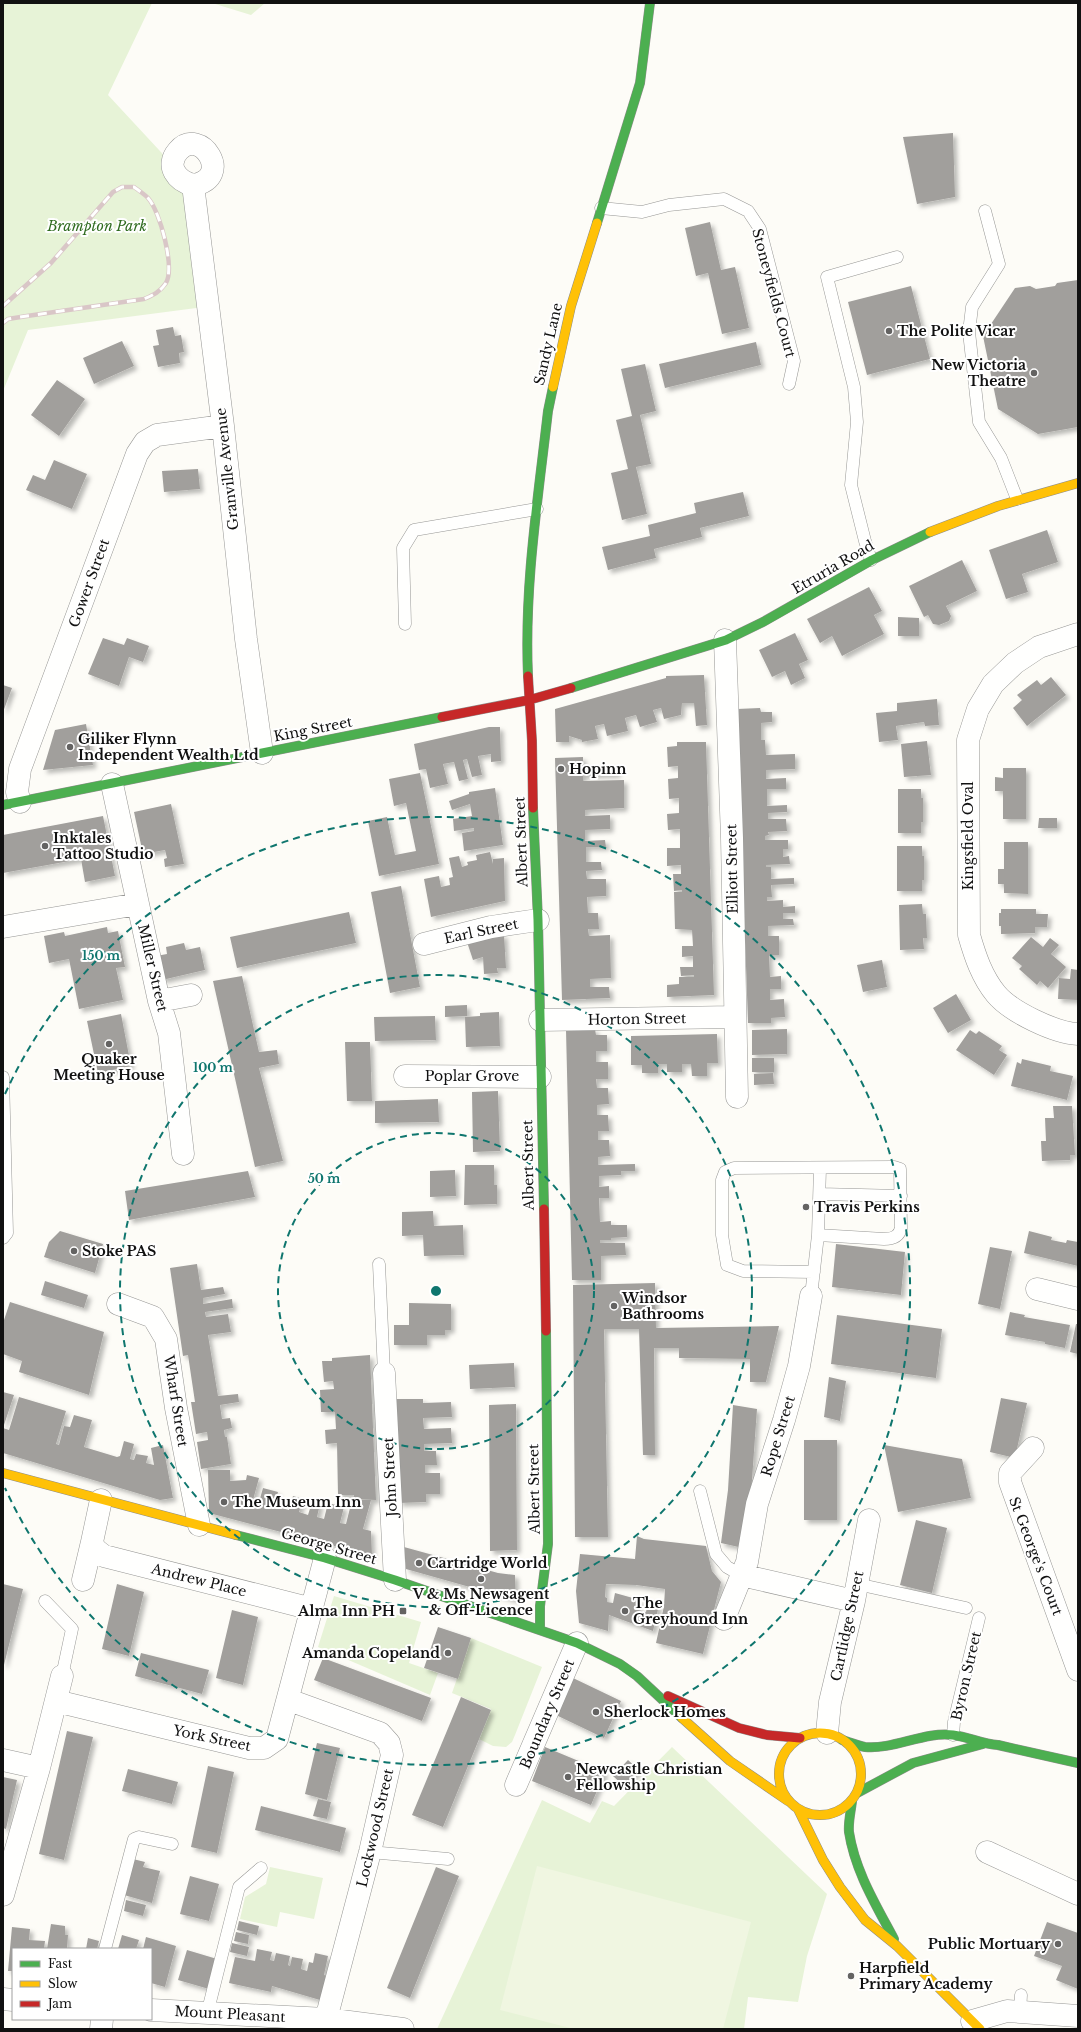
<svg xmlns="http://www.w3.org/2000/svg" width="1081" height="2032" font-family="'Libre Baskerville',serif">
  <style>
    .green { fill: #e7f3d7 }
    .pitch { fill: #f0f6e1 }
    .building { fill: #a19f9c; filter: url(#shadow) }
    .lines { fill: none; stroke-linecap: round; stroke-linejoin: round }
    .lane-casing { stroke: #979795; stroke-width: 13 }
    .street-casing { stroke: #979795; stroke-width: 23 }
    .fast-casing { stroke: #8e8d8b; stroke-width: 10 }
    .slow-casing { stroke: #8e8d8b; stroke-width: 10 }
    .jam-casing { stroke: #8e8d8b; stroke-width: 10 }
    .lane { stroke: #fffffe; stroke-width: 12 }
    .street { stroke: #fffffe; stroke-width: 22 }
    .fast { stroke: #4caf50; stroke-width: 9 }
    .slow { stroke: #ffc107; stroke-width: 9 }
    .jam { stroke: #c62828; stroke-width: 9 }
    .rail-casing { stroke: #d9c6c7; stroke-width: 4.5 }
    .rail { stroke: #fff; stroke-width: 3; stroke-dasharray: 9; stroke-linecap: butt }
    .ring { fill: none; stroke: #0f766e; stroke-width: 2; stroke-dasharray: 7 5 }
    .poi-dot { fill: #646362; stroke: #fff; stroke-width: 1.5 }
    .labels { text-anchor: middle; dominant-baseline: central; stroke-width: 4; stroke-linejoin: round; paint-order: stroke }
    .park-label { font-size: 14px; font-style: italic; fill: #2f6b1f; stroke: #fff }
    .street-label { font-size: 14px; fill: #111; stroke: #fff }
    .poi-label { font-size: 14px; font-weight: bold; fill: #111; stroke: #fff; text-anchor: start }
    .centre { fill: #0f766e; stroke: #fff; stroke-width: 2 }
    .ring-label { font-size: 12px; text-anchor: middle; font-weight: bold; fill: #0f766e; stroke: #fff; stroke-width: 4; stroke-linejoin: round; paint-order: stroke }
  </style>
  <defs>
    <filter id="shadow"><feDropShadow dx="3.5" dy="3.5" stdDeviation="2" flood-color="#0004"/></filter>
  </defs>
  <rect width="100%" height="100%" fill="#fdfcf7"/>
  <path class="green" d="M3,3H152L108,95L172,164L181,181L204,307L28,330L3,391Z
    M212,3H265L251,15Z
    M334,1596L421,1622L409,1663L438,1673L430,1695L318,1647Z
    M471,1638L542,1667L515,1735L512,1742L506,1747L493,1746L479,1739L491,1709L452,1693Z
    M672,1747L827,1894L807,1956L798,2002L748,1997L744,2029H437L542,1800L590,1823L602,1801L614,1806Z
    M270,1867L323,1878L314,1919L280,1912L277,1927L240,1919L245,1897L266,1884Z"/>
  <path class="pitch" d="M537,1866L751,1922L723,2029H574L500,2010Z"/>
  <path class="building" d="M953,133L955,197L917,204L903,137Z
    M710,222L721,270L735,267L749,328L722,334L708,273L696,276L685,228Z
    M1078,280V427L1038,434L998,409L983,336L1015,288L1030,286L1036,289L1055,286L1057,283Z
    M911,286L930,359L867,375L848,302Z
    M173,327L175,336L181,335L184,352L179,353L180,363L158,367L153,346L159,345L156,330Z
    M122,341L134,366L94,384L83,358Z
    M756,342L761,365L665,388L659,364Z
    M645,364L656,411L640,415L651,464L636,467L647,514L622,520L611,473L628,469L616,420L632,416L621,369Z
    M57,380L85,399L59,436L31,415Z
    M54,460L87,474L72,509L26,490L33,475L45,480Z
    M198,469L200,489L164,492L162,471Z
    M743,492L749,516L700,528L702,537L654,549L656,558L608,570L602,547L650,536L648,525L696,513L694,503Z
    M1047,530L1058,562L1022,574L1028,592L1006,599L989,550Z
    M962,560L977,591L946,606L951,616L949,621L939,625L933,624L928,615L924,617L909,586Z
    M869,587L882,611L874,615L884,634L842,656L832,636L820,643L807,619Z
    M898,617L919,618V636H898Z
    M795,633L808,660L799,664L805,678L791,685L785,671L772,677L759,650Z
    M103,638L124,645L127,638L149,646L143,662L129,657L119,686L88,674Z
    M704,675L707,725L696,726L694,703H682L681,715L664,719L661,708L653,710L657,722L640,727L636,715L625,718L628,731L607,736L604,724L595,726L598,739L582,742V740L569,736V742H556L555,709L666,678V676Z
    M1051,677L1066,695L1027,726L1013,708L1022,700L1017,695L1037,680L1041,685Z
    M3,685L12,688L3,712Z
    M937,699L939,725L925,726L924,722L896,726L898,740L879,742L876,713L897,711V703Z
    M760,708L761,712H772V722L761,723V740H765L766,755L795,754V769L766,770V779L786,778V789H767V806L787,805V812L768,813V819H786L787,831L768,832L769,835L765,836V840H788V849H783V857L789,856L790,864L766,865V867H771V879L794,878V884L771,885L772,897H767V901L783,900V907L795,906V913H783V919H793L794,925L768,926V936H779V955H769L770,977L781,976V989H770V1000L784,999L785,1017L771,1018V1023H748L737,709Z
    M86,724L93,765L43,770L55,730Z
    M489,727H500L501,761L491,762V754L478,756L482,775L472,777L467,759L463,760L468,779L459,781L454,762L443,764L448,784L430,788L426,769L419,770L414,744Z
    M927,741L931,775L904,777L901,744Z
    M677,742H706L714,995L667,997V985L679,984V977H694V975L681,976L680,967H693V956L682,957V946H693L692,930L675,929L674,892H682V890L674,891L673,874H681V865L667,866V848H680V829L668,830L667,814L679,813V798L669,799L668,779L678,778V766L668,767L667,747L677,746Z
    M583,757V766L617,765V774L583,775V781L624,780V808L585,810V816L610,815V829L585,830V841L605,840L606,847H586V862H601L602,870L586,871L587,879H606V896L587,897L588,913H598L599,929H588L589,936L610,935L611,978L590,979V987H609L610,998L562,1000L555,758Z
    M1003,768H1026V819H1003V791H995V777L1003,778Z
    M420,773L439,864L379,876L368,821L387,817L395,855L416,851L406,803L394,806L389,779Z
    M495,788L503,845L464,851L462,833L474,831V828L454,831L453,819L472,816L470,804L452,810L449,801L469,794V792Z
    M898,789H921V798H923V822H921V833H898Z
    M171,804L184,864L165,867L164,859L167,858L165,850L143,854L134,812Z
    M103,816L115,876L85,882L81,859L3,873V835Z
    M1039,818H1057V828H1038Z
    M1004,842H1028V894L1004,893V884H998V869H1004Z
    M897,846H922V856H924V880H922V891H897Z
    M490,852L493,864V859L504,858L505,901L431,917L424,879L439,876L441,887L450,885L449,878L453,877L449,858L459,856L462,867L468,865L467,862L477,860L476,855Z
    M401,886L420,987L390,993L371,892Z
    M922,904L923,914H926L927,938H923L924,949L900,950L899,905Z
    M1001,909H1036V914H1048L1047,927H1035V933L1001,934V926H999V913H1001Z
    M349,912L356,943L237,968L230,937Z
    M107,927L108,933L118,931L125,967L116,968L123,1000L79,1009L69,959L49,963L44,936L64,932L65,936Z
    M504,934L506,968H497L498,973L484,974L483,957L473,960L467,942Z
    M1031,937L1043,947L1050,938L1059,945L1051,954L1066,967L1048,988L1040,981L1037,985L1019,969L1022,966L1012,958Z
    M184,943L186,950L200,947L205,970L162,980L156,956L167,954L166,947Z
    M882,960L887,987L863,992L857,965Z
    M1071,969L1078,970V1000L1058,999L1059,978L1070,979Z
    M242,976L259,1052L277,1050L279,1064L259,1068L283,1161L255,1167L213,981Z
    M956,994L971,1020L948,1033L933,1008Z
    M467,1005V1016L445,1017V1006Z
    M499,1012L500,1046L466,1047L465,1017L480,1016V1013Z
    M121,1014L131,1066L98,1073L87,1021Z
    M435,1016L436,1040L375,1041L374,1017Z
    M595,1029L596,1035H607V1051H596V1062H608V1079H596L597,1088H608L609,1104L597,1105V1115H608L609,1131H598V1140H609L610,1156L598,1157V1165L635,1164V1171H621V1175L599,1176V1187L609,1186V1198H599L600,1222L611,1221V1225H627V1237L611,1238V1240H600V1243H625L626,1255L601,1256V1280H572L566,1030Z
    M787,1029V1054L752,1055V1030Z
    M970,1030L976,1034L979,1031L1002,1046L999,1050L1007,1055L994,1075L956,1050Z
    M717,1034L718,1063H707V1076H692L691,1064H682V1072H667V1064H658V1073H642V1065H631V1036Z
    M345,1042H370L372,1101H347Z
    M752,1058H774V1072H752Z
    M1022,1059L1051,1066L1050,1071L1073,1076L1067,1100L1011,1086L1017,1062L1021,1064Z
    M773,1073L774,1084L754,1085V1074Z
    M498,1091L500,1151L473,1152L472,1092Z
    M438,1099L439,1122L375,1123V1101Z
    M1053,1106H1072L1075,1155H1070V1160L1042,1161L1041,1141H1046L1045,1118H1054Z
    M465,1165H494V1185H497V1204L464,1205Z
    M455,1170L456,1196L430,1197V1171Z
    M248,1171L255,1197L129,1220L125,1191Z
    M433,1211L434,1226L463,1225L464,1255L424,1256L423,1235L402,1236V1212Z
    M60,1231L103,1244L95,1273L44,1257L49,1242Z
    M1029,1231L1052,1237L1051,1240L1066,1243L1067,1240L1078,1242V1266L1024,1253Z
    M836,1244L905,1252L901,1295L832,1287Z
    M990,1247L1012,1251L1000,1309L978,1304Z
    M197,1264L201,1290L223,1287L225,1294L203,1298V1304L232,1299L233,1308L205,1312L206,1317L228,1314L231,1332L208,1335L218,1396L238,1394L239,1402L220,1405L222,1419L230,1418L232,1428L224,1430L225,1437H227L231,1464L201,1469L197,1442L208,1440L207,1432L196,1434L191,1402H195L188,1355L183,1356L170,1268Z
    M45,1281L88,1295L84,1308L41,1295Z
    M655,1283L656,1328L779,1326L766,1382H750V1359L679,1358V1348H654L655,1455H643L639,1329H604L608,1537H575L573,1285Z
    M10,1302L104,1332L89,1395L19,1372L22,1361L3,1354V1323Z
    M409,1303L451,1304V1330H445V1335H427V1345H394V1325H409Z
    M1010,1312L1025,1315L1024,1317L1070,1325L1065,1348L1045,1344V1342L1005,1335Z
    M837,1315L942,1329L936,1378L831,1364Z
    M1076,1324H1078V1354L1070,1352Z
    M370,1355L376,1500L353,1499L354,1495H338L337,1443L326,1444L325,1430L336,1429L335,1412H321L320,1390L334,1389L333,1381L324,1382L322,1361H332V1358Z
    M514,1363L515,1387L470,1389L469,1365Z
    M829,1377L846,1381L840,1421L824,1417Z
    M3,1392L14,1395L3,1428L9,1430L19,1397L66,1411L56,1444L59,1445L64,1426L70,1427L74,1415L92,1420L84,1447L117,1457L120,1456L124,1441L134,1444L130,1459L134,1460L136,1454L148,1456L146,1463L154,1465L151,1448L163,1445L173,1498L160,1500L3,1453Z
    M1001,1398L1027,1403L1015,1458L990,1452Z
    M396,1399H423V1403L451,1402L452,1417L423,1418L424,1429L451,1428L452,1443L424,1444V1451H436L437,1465H425V1473H440V1494H426V1502L399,1503Z
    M516,1404L517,1550L490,1551L489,1405Z
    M733,1405L757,1409L751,1494L743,1548L721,1543L728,1490Z
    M804,1440H837V1520H804Z
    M884,1445L962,1459L971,1498L898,1512Z
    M208,1470H230V1481L246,1480L247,1475L259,1478L253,1500L259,1502L263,1488L278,1492L274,1506L289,1510L293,1496L303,1499L299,1512L308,1515L312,1502L320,1504L317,1517L324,1519L328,1503L344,1507L340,1523L346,1524L352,1500H371L363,1529L371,1531L372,1556L209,1513Z
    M916,1520L947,1528L932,1593L900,1585Z
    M637,1536L644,1539L706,1546L712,1571L721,1582L703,1654L656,1643L664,1606L665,1589L636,1585L606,1584L605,1597L607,1598V1602L613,1603L615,1593L640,1600L638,1610L646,1612L648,1602L659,1605L653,1631L609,1615L608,1631L579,1623L576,1591L580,1554L635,1559Z
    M404,1547L498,1573L515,1575L516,1600L406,1569Z
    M3,1584L23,1589L4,1665H3Z
    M117,1584L144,1592L129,1656L102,1649Z
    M232,1610L258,1617L243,1685L216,1678Z
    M438,1627L471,1638L458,1679L424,1668Z
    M141,1653L209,1670L202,1694L135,1676Z
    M323,1658L431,1698L422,1721L314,1680Z
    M573,1678L621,1701L604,1738L556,1715Z
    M461,1697L491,1710L443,1827L412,1815Z
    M67,1731L93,1737L64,1860L39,1854Z
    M317,1743L340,1748L327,1800L305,1794Z
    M545,1747L605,1772L591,1805L532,1781Z
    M628,1760L639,1770L624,1786L613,1776Z
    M208,1766L234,1772L217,1853L191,1847Z
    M128,1769L178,1782L172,1804L122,1791Z
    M3,1777L17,1780L6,1829L3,1828Z
    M318,1799L331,1802L327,1819L313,1816Z
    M261,1806L346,1828L340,1852L255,1830Z
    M133,1859L145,1862L143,1867L160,1871L152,1903L124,1895Z
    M436,1867L459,1876L410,1998L387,1988Z
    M190,1876L219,1884L209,1921L180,1914Z
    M126,1900L146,1905L143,1916L124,1911Z
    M239,1921L259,1926L257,1935L237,1930Z
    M1047,1922L1078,1933V1989L1056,1980L1062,1966L1034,1956Z
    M51,1924L65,1926V1935H68L67,1949H47Z
    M12,1927L30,1929L29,1940L45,1941L44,1949H13V1971H8Z
    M236,1932L249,1935L248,1944L234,1941Z
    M122,1935L139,1940L136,1949H118Z
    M146,1937L176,1946L165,1987L151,1983V1949H143Z
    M88,1938L99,1941L97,1949H86Z
    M232,1943L249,1947L247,1956L230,1952Z
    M257,1949L272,1952L270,1960L274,1961L276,1953L290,1956L288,1965L290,1966L292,1957L303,1959L301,1969L307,1971L309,1962L313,1963L315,1953L328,1956L324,1975L327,1976L320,2000L272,1986L271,1992L229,1983L235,1957L255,1961Z
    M187,1950L217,1959L209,1989L178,1980Z"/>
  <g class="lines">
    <g class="lane-casing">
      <path id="lane" d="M601,208L642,212L669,205L724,199L748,211L760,229L794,361L789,384
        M985,211L999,264L972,307L969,332L979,422L1001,458L1017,499
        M871,560L865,541L851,485L857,422L854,387L827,277L897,257
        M405,624L403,548L414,530L537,509
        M3,1077L7,1233L3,1238
        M820,1194L901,1196
        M818,1235L820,1168
        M379,1264L384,1373
        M811,1296L818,1235L884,1239C892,1239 899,1237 901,1228L900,1169L894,1167L734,1168L725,1172L722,1180V1235L727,1265L743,1271L814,1272
        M700,1491L716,1554L727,1567L741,1575
        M857,1584L966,1608
        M45,1601L72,1629L62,1676
        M953,1735L954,1722L979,1618
        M370,1852L448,1859
        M105,1949L134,1839L139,1837L172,1844
        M1020,2012L1021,1995
        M207,2014L239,1887L261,1868"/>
    </g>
    <g class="street-casing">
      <path id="street" d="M193,185C177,181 165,166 178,151C200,125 235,178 193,185L223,426L246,639L262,753
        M1078,634L1039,647L1015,663L993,684L978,709L968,740L969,935C975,956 982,977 996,994C1011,1012 1055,1033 1078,1034
        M725,640L732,838L737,1097
        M112,784L159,1001L169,1033L183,1154
        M20,802L17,792L20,769L137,454L145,442L157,435L223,426
        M3,927L138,904
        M424,944L491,927L538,920
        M159,1001L191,995
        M540,1020L734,1017
        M405,1076L540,1077
        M1037,1289L1078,1299
        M118,1304L153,1317L166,1339L176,1408L199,1525
        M384,1373L395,1580
        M1033,1448L1010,1473V1482L1078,1670
        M101,1500L92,1542L95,1549L104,1556L312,1609
        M741,1575L854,1601
        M83,1580L92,1542
        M724,1619L747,1562L757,1504L784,1420L799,1366L811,1296
        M289,1700L380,1733L389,1743L392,1755L370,1852L326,2019
        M56,1701L249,1748H264L277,1739L325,1558
        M827,1733L830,1702L854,1601L869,1520
        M3,1760L39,1768
        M516,1785L577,1643
        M987,1852L1078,1894
        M3,1895L39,1768L62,1676
        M3,1999L13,2000
        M151,2010L326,2019L403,2029
        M972,2021L1007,2011L1078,2016
        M101,2029L102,2019"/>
    </g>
    <g class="fast-casing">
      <path id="fast" d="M597,223L640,83L650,3
        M528,676C524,587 538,499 548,411L553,387
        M571,688L726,640L763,622L872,560L930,532
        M3,805L442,717
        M533,808L538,920L544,1209
        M236,1535L325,1558L395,1580L577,1643L620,1664L637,1676L682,1718
        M540,1629V1606L548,1544L546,1331
        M842,1740C850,1742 858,1746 865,1747C893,1750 925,1731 953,1735C969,1737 982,1744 998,1745L1078,1763
        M857,1793L913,1763L983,1744
        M852,1801C851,1811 848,1822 849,1832C855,1871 876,1905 894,1939"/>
    </g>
    <g class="slow-casing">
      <path id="slow" d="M553,387L571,306L597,223
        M930,532L998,506L1078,483
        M3,1473L236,1535
        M682,1718L730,1761L788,1801
        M779 1774a41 41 0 1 1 82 0a41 41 0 1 1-82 0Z
        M798,1809L823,1860L840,1887L865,1920L897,1946L980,2029"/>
    </g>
    <g class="jam-casing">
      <path id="jam" d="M528,676L532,741L533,808
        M442,717L529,700L571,688
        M544,1209L546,1331
        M668,1696L739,1728L767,1735L800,1738"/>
    </g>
    <use href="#lane" class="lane"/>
    <use href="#street" class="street"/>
    <use href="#fast" class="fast"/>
    <use href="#slow" class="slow"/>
    <use href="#jam" class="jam"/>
    <g class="rail-casing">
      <path id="rail" d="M3,306L51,263L113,192L122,187H134C138,190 144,194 148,198C160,211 175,267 166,283C160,292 153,295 144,299L27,316L8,319L3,323"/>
    </g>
    <use href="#rail" class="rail"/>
  </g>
  <g class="ring">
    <circle cx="436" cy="1291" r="158"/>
    <circle cx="436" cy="1291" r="316"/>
    <path d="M5 1094A474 474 0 1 1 5 1488"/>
  </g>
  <g class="poi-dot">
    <circle cx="889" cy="331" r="4"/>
    <circle cx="1034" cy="373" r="4"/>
    <circle cx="70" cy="747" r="4"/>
    <circle cx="561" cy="769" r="4"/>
    <circle cx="45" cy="846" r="4"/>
    <circle cx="109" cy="1044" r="4"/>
    <circle cx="806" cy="1207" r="4"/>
    <circle cx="74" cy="1251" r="4"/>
    <circle cx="614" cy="1306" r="4"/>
    <circle cx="224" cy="1502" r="4"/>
    <circle cx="419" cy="1563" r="4"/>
    <circle cx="481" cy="1579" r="4"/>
    <rect x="399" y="1607" width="8" height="8" rx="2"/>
    <circle cx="625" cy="1611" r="4"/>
    <circle cx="448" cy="1653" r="4"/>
    <circle cx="596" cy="1712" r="4"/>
    <circle cx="568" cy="1777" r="4"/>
    <circle cx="1058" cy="1944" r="4"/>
    <circle cx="851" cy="1976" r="4"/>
  </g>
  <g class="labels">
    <g class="park-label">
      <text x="97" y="226">Brampton Park</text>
    </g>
    <g class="street-label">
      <text transform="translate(774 293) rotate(75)">Stoneyfields Court</text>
      <text transform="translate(548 344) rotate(-77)">Sandy Lane</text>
      <text transform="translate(227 469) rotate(-96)">Granville Avenue</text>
      <text transform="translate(833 567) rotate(-30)">Etruria Road</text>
      <text transform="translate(89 583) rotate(-70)">Gower Street</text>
      <text transform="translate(313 729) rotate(-11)">King Street</text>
      <text transform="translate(968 836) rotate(-90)">Kingsfield Oval</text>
      <text transform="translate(521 842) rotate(-92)">Albert Street</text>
      <text transform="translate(732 869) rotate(-91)">Elliott Street</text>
      <text transform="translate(481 931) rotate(-12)">Earl Street</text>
      <text transform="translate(153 968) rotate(77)">Miller Street</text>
      <text transform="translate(637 1019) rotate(-1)">Horton Street</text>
      <text x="472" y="1076">Poplar Grove</text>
      <text transform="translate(528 1165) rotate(-91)">Albert Street</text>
      <text transform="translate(176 1401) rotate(81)">Wharf Street</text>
      <text transform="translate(778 1436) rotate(-73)">Rope Street</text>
      <text transform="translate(390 1477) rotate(-93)">John Street</text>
      <text transform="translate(534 1489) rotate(-91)">Albert Street</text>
      <text transform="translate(329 1546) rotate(16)">George Street</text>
      <text transform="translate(1036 1556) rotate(69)">St George's Court</text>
      <text transform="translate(199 1580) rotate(14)">Andrew Place</text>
      <text transform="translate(847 1626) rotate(-78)">Cartlidge Street</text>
      <text transform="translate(966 1676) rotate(-77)">Byron Street</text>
      <text transform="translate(547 1714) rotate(-67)">Boundary Street</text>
      <text transform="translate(212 1738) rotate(12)">York Street</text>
      <text transform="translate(375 1828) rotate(-77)">Lockwood Street</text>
      <text transform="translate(230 2014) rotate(3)">Mount Pleasant</text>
    </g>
    <g class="poi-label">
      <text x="897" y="331">The Polite Vicar</text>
      <text x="1026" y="365" text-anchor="end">New Victoria<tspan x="1026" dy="16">Theatre</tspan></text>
      <text x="78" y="739">Giliker Flynn<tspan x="78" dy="16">Independent Wealth Ltd</tspan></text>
      <text x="569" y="769">Hopinn</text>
      <text x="53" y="838">Inktales<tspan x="53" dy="16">Tattoo Studio</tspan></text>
      <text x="109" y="1059" text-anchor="middle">Quaker<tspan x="109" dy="16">Meeting House</tspan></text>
      <text x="814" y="1207">Travis Perkins</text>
      <text x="82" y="1251">Stoke PAS</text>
      <text x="622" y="1298">Windsor<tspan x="622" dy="16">Bathrooms</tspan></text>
      <text x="232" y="1502">The Museum Inn</text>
      <text x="427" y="1563">Cartridge World</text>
      <text x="481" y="1594" text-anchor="middle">V &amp; Ms Newsagent<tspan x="481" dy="16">&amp; Off-Licence</tspan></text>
      <text x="633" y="1603">The<tspan x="633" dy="16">Greyhound Inn</tspan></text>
      <text x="395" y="1611" text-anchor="end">Alma Inn PH</text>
      <text x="440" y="1653" text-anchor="end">Amanda Copeland</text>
      <text x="604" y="1712">Sherlock Homes</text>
      <text x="576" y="1769">Newcastle Christian<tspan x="576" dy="16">Fellowship</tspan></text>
      <text x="1050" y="1944" text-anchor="end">Public Mortuary</text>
      <text x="859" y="1968">Harpfield<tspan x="859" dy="16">Primary Academy</tspan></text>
    </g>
  </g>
  <circle cx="436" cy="1291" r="6" class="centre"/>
  <g class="ring-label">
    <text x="101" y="960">150 m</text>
    <text x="213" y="1072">100 m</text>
    <text x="324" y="1183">50 m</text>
  </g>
  <rect width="1081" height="2032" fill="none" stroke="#111111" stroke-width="8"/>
  <rect x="12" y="1948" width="140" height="72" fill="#ffffff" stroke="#a0a0a0"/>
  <rect x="20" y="1961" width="20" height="6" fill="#4caf50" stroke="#a0a0a0"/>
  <text x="48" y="1968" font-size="12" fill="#111111">Fast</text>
  <rect x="20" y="1981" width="20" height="6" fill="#ffc107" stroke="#a0a0a0"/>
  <text x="48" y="1988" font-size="12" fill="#111111">Slow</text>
  <rect x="20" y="2001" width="20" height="6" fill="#c62828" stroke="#a0a0a0"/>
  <text x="48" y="2008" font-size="12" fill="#111111">Jam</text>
</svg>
